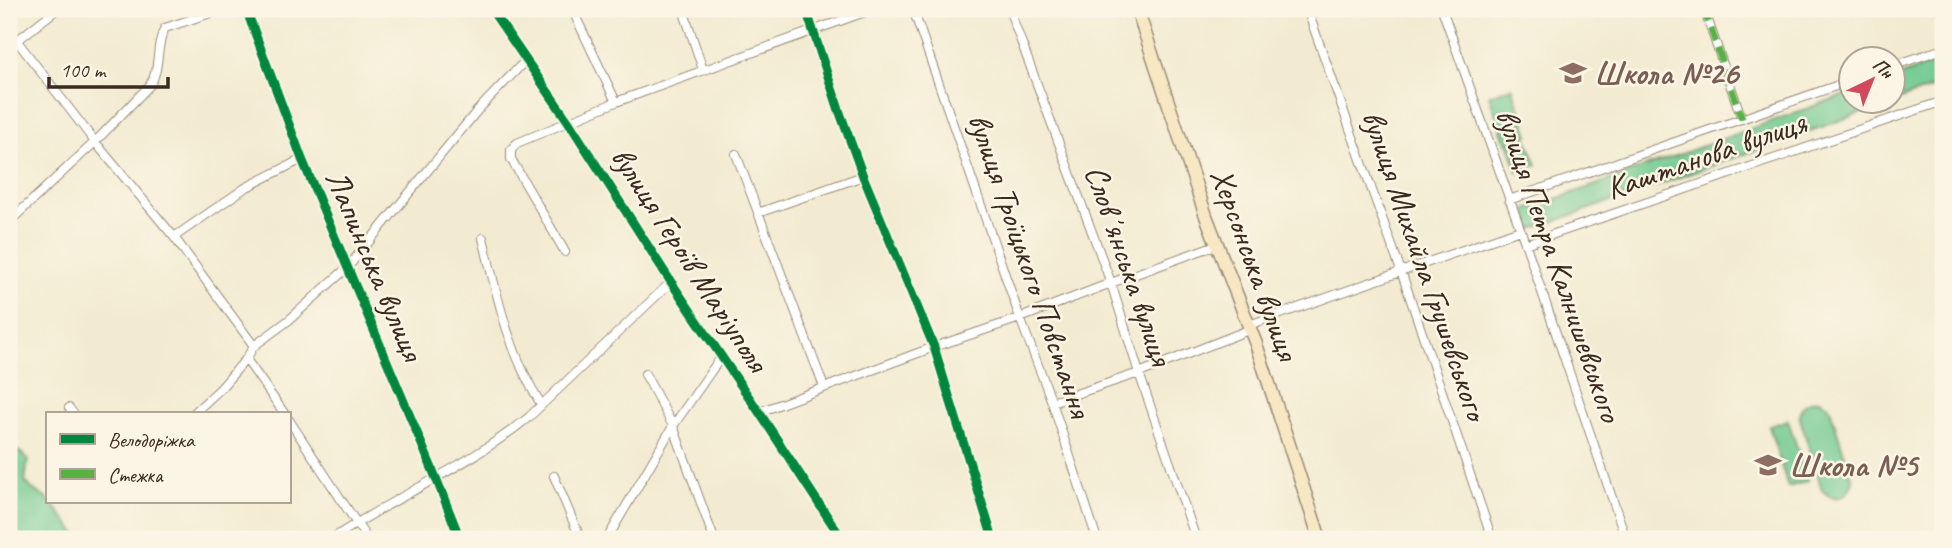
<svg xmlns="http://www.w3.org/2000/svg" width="1952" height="548" font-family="Caveat,sans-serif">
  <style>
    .green { fill: #70c990; stroke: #567a57; stroke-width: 2 }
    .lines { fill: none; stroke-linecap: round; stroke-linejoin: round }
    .street-casing { stroke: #978a78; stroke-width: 10 }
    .secondary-casing { stroke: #978a78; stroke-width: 15 }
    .street { stroke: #fff; stroke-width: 8 }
    .secondary { stroke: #f7e8c3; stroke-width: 12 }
    .quiet { stroke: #57b245; stroke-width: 7; stroke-dasharray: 14 7; stroke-linecap: butt }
    .cycleway-casing { stroke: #fcf5e5; stroke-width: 13 }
    .cycleway { stroke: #00873e; stroke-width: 9 }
    .labels { text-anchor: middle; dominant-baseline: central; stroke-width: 5; stroke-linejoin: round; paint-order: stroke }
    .education-label { font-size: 33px; font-weight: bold; fill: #785e54; stroke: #fcf5e5; text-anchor: start }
    .street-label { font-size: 33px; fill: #3b2a1e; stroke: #fcf5e5 }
  </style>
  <rect width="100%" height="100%" fill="#fcf5e5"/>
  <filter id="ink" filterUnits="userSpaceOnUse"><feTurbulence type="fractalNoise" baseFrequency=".0143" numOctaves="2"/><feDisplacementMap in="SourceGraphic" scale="14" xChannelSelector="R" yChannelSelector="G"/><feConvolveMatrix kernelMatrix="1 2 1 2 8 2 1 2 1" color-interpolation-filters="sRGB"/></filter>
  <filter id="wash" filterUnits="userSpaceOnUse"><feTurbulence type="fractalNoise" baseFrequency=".00686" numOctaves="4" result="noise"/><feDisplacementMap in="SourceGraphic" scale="28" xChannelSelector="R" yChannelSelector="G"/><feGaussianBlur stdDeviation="1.57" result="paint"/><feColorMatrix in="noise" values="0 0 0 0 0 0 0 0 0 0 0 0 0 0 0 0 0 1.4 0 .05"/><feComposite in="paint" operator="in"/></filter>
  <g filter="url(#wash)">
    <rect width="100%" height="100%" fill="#f3ebd1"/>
    <path class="green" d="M1943,60V84L1533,229L1526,210L1850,93V102H1892L1893,78Z
      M1512,87L1529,135L1506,143L1489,95Z
      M1527,139L1537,165L1518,172L1509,145Z
      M1819,400L1827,405L1830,409L1853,481C1848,497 1835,504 1822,490L1799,415C1803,404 1807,401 1819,400Z
      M1788,420L1808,481L1788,487L1769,426Z
      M15,451L20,452L28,460L25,481L31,488L50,501L81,539H9V454Z"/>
  </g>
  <g filter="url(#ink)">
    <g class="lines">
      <g class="street-casing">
        <path id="street" d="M246,9L302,159L436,478L460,539
          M491,9L568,121L671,282L759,412L842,539
          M572,9L616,102
          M683,9L703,70
          M806,9L839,110L863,176L934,347L993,539
          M913,9L1020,318L1052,402L1097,539
          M1009,9L1111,283L1139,373L1196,539
          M1307,9L1401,271L1492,539
          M1442,9L1528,251L1626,539
          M1704,9L1742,119
          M17,41L95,142L174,237L254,346
          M9,47L57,9
          M1892,66L1943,49
          M736,154L824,387
          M1509,200L1850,81
          M758,213L863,176
          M9,222L95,142L150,85C161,68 155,45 165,28L223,9
          M174,237L245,188L302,159
          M483,238C497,296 509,354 541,404
          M1525,244L1943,101
          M565,252L511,159V150L517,143L616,102L873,9
          M1249,325L1520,230
          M246,359L284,413
          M645,374L673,426L714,539
          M1052,402L1139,373L1251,329
          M69,408L73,413
          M759,412L934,347L1020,318L1111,283L1216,245
          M194,413L220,389L246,359L254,346L289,320L348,267L477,111L526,60
          M289,420L367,539
          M554,476L578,533L583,539
          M332,539C396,496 469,466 529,417L671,282
          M607,539L673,426L721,357"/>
      </g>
      <g class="secondary-casing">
        <path id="secondary" d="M1137,9L1206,216L1256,344L1320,539"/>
      </g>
      <use href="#street" class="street"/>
      <use href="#secondary" class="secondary"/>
      <path class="quiet" d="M1704,9L1742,119"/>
      <g class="cycleway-casing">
        <path id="cycleway" d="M246,9L302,159L436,478L460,539
          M491,9L568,121L671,282L759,412L842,539
          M806,9L839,110L863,176L934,347L993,539"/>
      </g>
      <use href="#cycleway" class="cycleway"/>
    </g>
  </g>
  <defs>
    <g id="school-bare" transform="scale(2.1)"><path d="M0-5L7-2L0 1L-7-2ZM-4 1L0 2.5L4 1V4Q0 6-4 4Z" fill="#8d6e63" stroke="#fcf5e5" stroke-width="2.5" paint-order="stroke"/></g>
  </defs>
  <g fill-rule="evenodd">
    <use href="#school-bare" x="1573" y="73"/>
    <use href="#school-bare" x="1768" y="465"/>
  </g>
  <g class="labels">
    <g class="education-label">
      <text x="1594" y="73">Школа №26</text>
      <text x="1789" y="465">Школа №5</text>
    </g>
    <g class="street-label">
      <text transform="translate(1706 155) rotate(-19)">Каштанова вулиця</text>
      <text transform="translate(690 259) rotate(57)">вулиця Героїв Маріуполя</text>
      <text transform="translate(1255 264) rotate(70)">Херсонська вулиця</text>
      <text transform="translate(375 265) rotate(67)">Лапинська вулиця</text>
      <text transform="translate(1030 265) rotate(71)">вулиця Троїцького Повстання</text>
      <text transform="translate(1129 265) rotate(71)">Словʼянська вулиця</text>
      <text transform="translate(1425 265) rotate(71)">вулиця Михайла Грушевського</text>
      <text transform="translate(1559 265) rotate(71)">вулиця Петра Калнишевського</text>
    </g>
  </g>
  <rect width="1952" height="548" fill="none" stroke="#fcf5e5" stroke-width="35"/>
  <rect x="46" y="412" width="245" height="91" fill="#fcf5e5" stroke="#afa495" stroke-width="2"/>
  <rect x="60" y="434" width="35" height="10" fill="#00873e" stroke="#afa495" stroke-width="2"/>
  <text x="108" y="447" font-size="21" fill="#3b2a1e">Велодоріжка</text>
  <rect x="60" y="469" width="35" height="10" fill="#57b245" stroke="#afa495" stroke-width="2"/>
  <text x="108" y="482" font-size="21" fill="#3b2a1e">Стежка</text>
  <g transform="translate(1872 80) rotate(43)"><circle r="33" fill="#fcf5e5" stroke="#afa495" stroke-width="2"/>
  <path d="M0-5L12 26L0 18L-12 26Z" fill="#d1495b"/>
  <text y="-10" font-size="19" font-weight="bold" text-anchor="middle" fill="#3b2a1e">Пн</text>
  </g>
  <path d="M49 77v10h119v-10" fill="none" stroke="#3b2a1e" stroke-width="3.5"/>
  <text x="60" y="77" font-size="21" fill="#3b2a1e" stroke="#fcf5e5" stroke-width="5" paint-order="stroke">100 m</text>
</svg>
